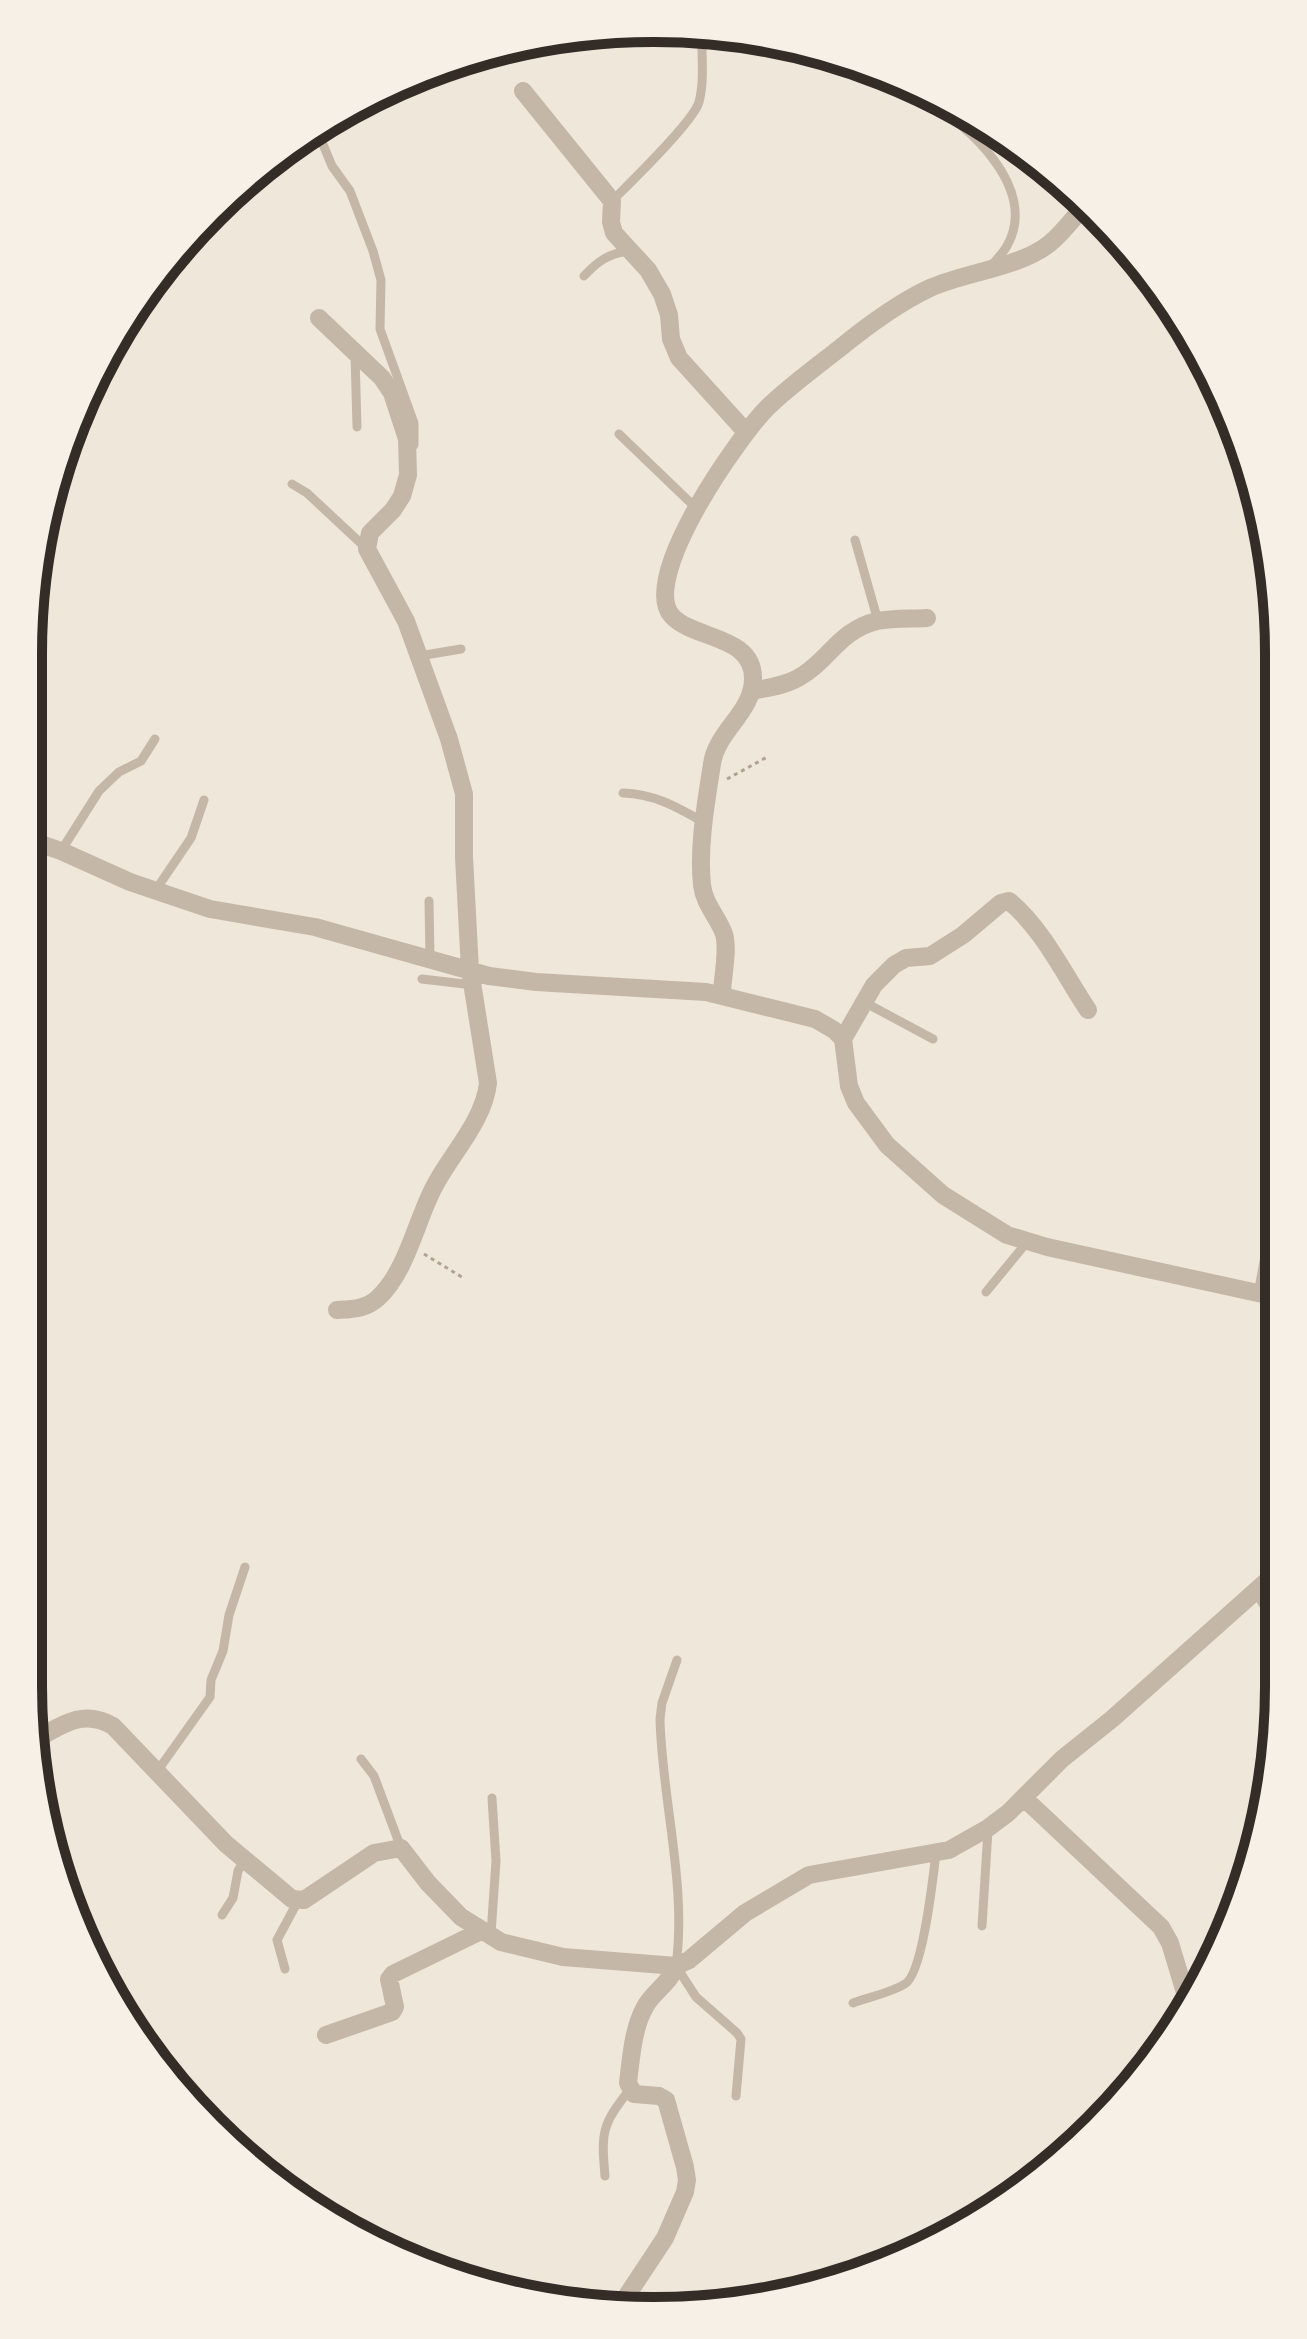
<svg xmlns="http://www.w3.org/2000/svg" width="1307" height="2339" font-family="Raleway,sans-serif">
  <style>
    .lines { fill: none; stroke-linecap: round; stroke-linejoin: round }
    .path { stroke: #b1a292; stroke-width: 3; stroke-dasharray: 4 4; stroke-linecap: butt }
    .lane { stroke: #c5b7a8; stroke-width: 9 }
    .street { stroke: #c5b7a8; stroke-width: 18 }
    .rim { fill: none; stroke: #332c27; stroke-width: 10 }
  </style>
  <rect width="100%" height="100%" fill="#efe7da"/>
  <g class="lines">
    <path class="path" d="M727,779L769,756
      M424,1254L465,1279"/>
    <path class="lane" d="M926,101C970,126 1039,189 1007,246C1003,253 996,260 991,266
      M317,130L332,166L350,191L373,251L381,280L380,329L414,423V445
      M612,201C629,184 694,121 699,102C705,79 701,55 702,32
      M584,276C598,261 608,254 628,251
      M355,355L357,427
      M619,434L696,508
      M292,484L307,493L367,549
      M855,540L878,621
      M419,656L461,649
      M623,793C655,794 677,807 705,823
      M61,851L99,791L119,772L141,761L155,739
      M155,891L191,838L204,800
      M429,901L430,958
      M422,979L473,985
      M864,1002L933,1039
      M986,1292L1027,1242
      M1258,1294L1276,1196
      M1255,1591L1277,1627
      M677,1660L662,1703L660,1719C662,1801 687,1884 676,1966L696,1997L737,2033L741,2039L736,2096
      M361,1759L374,1776L401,1848
      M156,1773L210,1697L211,1680L223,1651L229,1615L245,1567
      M222,1915L233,1898L238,1871L244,1860
      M982,1926L988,1830
      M491,1934L496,1861L492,1798
      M285,1969L277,1940L298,1901
      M853,2003C869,1997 890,1993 905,1984C923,1973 933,1877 936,1853
      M605,2176C601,2131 602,2125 630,2089
      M628,2293L642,2305"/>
    <path class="street" d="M523,91L612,201L611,222L614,233L648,270L662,294L669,315L671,339L679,358L746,432
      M319,318L382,378L392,393L407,439L408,475L402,496L393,510L370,533L367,549L406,621L449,739L464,794V857L470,970L488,1083C484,1121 451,1154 434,1187C416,1221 407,1271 378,1298C366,1309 353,1309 337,1310
      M751,691C766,688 784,686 798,678C827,663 839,630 877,621C893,618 911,619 927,618
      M29,840L61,851L130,882L210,909L315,927L489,976L536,982L706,992L815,1019L834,1030L843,1039L849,1086L856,1103L887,1145L943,1195L1007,1235L1047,1247L1276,1297
      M722,995C722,977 729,951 724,934C718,917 704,904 702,885C698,846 706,803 712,764C716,732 753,712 753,679C754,635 694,640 672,616C638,579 740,434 769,406C791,385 816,367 840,348C867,326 898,303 930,288C966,272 1018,268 1049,244C1063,233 1074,217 1086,204
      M843,1039L874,985L894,965L906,958L930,956L963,935L1001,903L1009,901C1042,928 1064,974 1088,1010
      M37,1739C63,1724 84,1709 113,1726L226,1844L292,1899L304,1900L374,1853L401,1848L428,1883L461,1917L501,1942L563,1957L676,1966L689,1960L745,1913L809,1875L949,1850L988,1828L1008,1813L1062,1759L1112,1719L1277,1572
      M1024,1798L1161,1927L1170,1943L1189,2006
      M326,2035L392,2012L395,2007L389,1979L393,1974L481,1931
      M622,2303L665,2238L685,2192L687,2180L685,2167L666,2100L659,2096L634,2094L628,2083C631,2058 633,2028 645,2007C653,1991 670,1984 676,1966"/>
  </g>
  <path d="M0 0H1307V2339H0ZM653 42H654A611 611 0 0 1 1265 653V1686A611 611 0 0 1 654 2297H653A611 611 0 0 1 42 1686V653A611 611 0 0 1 653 42Z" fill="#f7f0e6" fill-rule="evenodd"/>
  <path class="rim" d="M653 42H654A611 611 0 0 1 1265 653V1686A611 611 0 0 1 654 2297H653A611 611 0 0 1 42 1686V653A611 611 0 0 1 653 42Z"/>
</svg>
